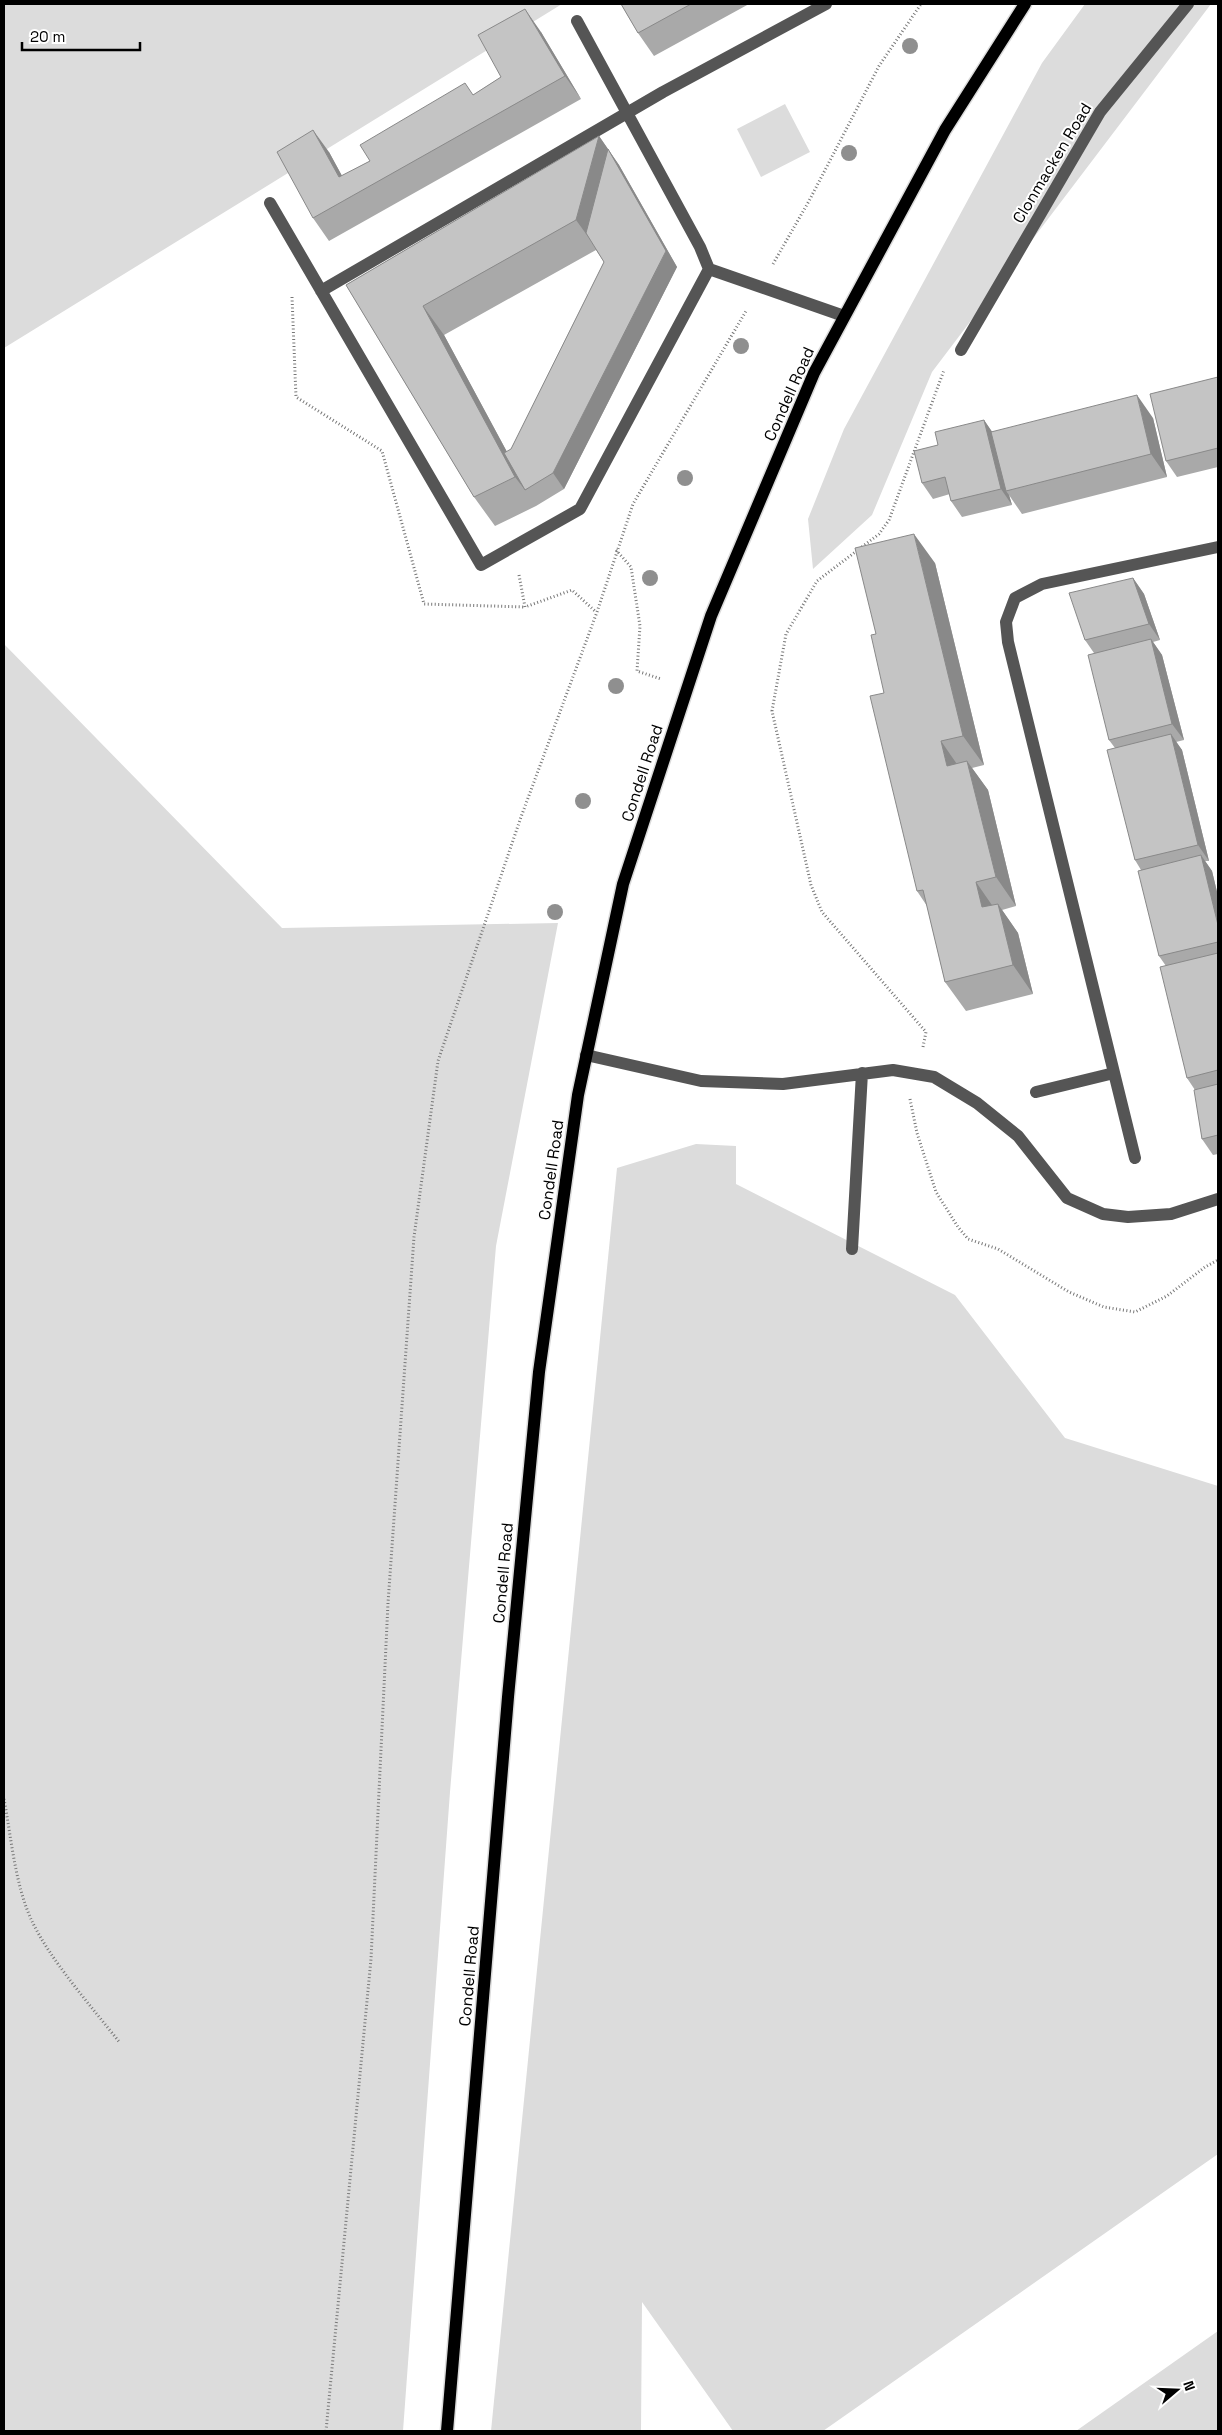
<svg xmlns="http://www.w3.org/2000/svg" width="1222" height="2435" font-family="'Space Grotesk',sans-serif">
  <style>
    .green { fill: #dcdcdc }
    .lines { fill: none; stroke-linecap: round; stroke-linejoin: round }
    .major-casing { stroke: #dbdbdb; stroke-width: 15 }
    .path { stroke: #777; stroke-width: 3; stroke-dasharray: 1 2.5; stroke-linecap: butt }
    .minor { stroke: #555; stroke-width: 12 }
    .major { stroke: #000; stroke-width: 12 }
    .tree { fill: #8f8f8f }
    .wall { fill: #a9a9a9; fill-rule: evenodd }
    .shaded-wall { fill: #898989 }
    .building { fill: #c4c4c4; stroke: #898989 }
    .labels { text-anchor: middle; dominant-baseline: central; stroke-width: 4; stroke-linejoin: round; paint-order: stroke }
    .street-label { font-size: 16px; fill: #000; stroke: #fff }
  </style>
  <rect width="100%" height="100%" fill="#fff"/>
  <path class="green" d="M4,4H562L4,348Z
    M1085,4H1211L932,372L872,515L813,569L808,519L844,429L1042,63Z
    M785,104L810,152L761,177L737,129Z
    M4,644L282,928L558,923L496,1246L450,1792L403,2431H4Z
    M696,1144L736,1146V1184L955,1295L1065,1438L1218,1486V2154L823,2431H733L642,2302L641,2431H491L617,1168Z
    M1218,2331V2431H1076Z"/>
  <g class="lines">
    <g class="major-casing">
      <path id="major" d="M447,2431L508,1697L539,1372L578,1095L623,884L711,616L814,373L945,130L1025,4"/>
    </g>
    <path class="path" d="M773,264L809,201L879,66L921,4
      M292,297L296,397L382,451L424,604L525,607
      M616,550L631,567L640,626L637,671L661,679
      M519,575L525,607L572,590L596,612
      M923,1047L926,1032L822,912L811,885L772,711L786,634L817,581L879,534L889,520L944,370
      M910,1099L917,1133L936,1192L958,1227L968,1239L998,1249L1069,1292L1104,1307L1135,1312L1167,1296L1205,1267L1218,1260
      M4,1799C11,1836 15,1884 31,1919C49,1959 92,2007 120,2043
      M326,2431L371,1959L388,1603L414,1237L438,1061L521,817L597,612L633,504L746,311"/>
    <path class="minor" d="M270,203L481,565L580,509L709,269L700,247L577,21
      M709,269L844,316
      M321,291L663,92L826,4
      M961,350L1100,112L1188,4
      M586,1055L701,1081L783,1084L893,1070L934,1077L977,1103L1018,1136L1067,1198L1103,1214L1128,1217L1171,1214L1218,1199
      M1036,1092L1114,1073
      M1135,1158L1008,642L1006,622L1015,598L1042,584L1218,547
      M852,1249L862,1073"/>
    <use href="#major" class="major"/>
  </g>
  <g class="tree">
    <circle cx="910" cy="46" r="8"/>
    <circle cx="849" cy="153" r="8"/>
    <circle cx="741" cy="346" r="8"/>
    <circle cx="685" cy="478" r="8"/>
    <circle cx="650" cy="578" r="8"/>
    <circle cx="616" cy="686" r="8"/>
    <circle cx="583" cy="801" r="8"/>
    <circle cx="555" cy="912" r="8"/>
  </g>
  <path class="wall" d="M621,4H749L654,56L638,33Z
    M541,32L581,99L329,241L313,218L329,152L342,176L370,161L501,77Z
    M599,136L619,165L677,267L564,489L536,506L495,526L474,497L346,285ZM596,250L604,262L511,449L507,452L444,335Z
    M1218,377V467L1177,477L1166,461Z
    M1153,418L1167,477L1022,514L1009,495L1012,505L962,517L951,501L950,494L933,499L922,483L938,445L984,420L992,432Z
    M935,563L984,765L972,768L988,790L1016,906L1002,910L1018,933L1033,994L966,1011L945,982L927,906L917,891L884,693L876,634Z
    M1133,578L1144,594L1160,640L1153,642L1162,655L1184,740L1176,742L1182,750L1209,861H1205L1212,871L1218,896V1154L1213,1155L1202,1139L1195,1090L1187,1078L1166,966L1159,956L1141,870L1135,860L1115,748L1109,740L1094,653L1085,640Z"/>
  <path class="shaded-wall" d="M525,9L541,32L581,99L565,76Z
    M313,130L329,152L353,196L339,177Z
    M599,136L619,165L677,267L564,489L553,473L666,251L597,249L576,220Z
    M423,306L444,335L527,489L525,490L515,477Z
    M1137,395L1153,418L1167,477L1151,454Z
    M984,420L995,436L1006,491L1009,495L1012,505L1001,489Z
    M914,534L935,563L984,765L963,736Z
    M1133,578L1144,594L1160,640L1149,624Z
    M1151,639L1162,655L1184,740L1172,724Z
    M1171,734L1182,750L1209,861L1198,845Z
    M941,741L961,770L947,766Z
    M967,761L988,790L1016,906L996,877Z
    M1201,855L1212,871L1218,896V925Z
    M976,882L996,911L982,907Z
    M998,904L1018,933L1033,994L1013,965Z"/>
  <path class="building" d="M621,4H691L638,33Z
    M525,9L565,76L313,218L277,152L313,130L339,177L370,161L360,145L465,83L473,95L501,77L478,35Z
    M599,136L576,220L423,306L515,477L474,497L346,285Z
    M608,149L666,251L553,473L525,490L504,453L511,449L604,262L586,233Z
    M1218,377V448L1166,461L1150,394Z
    M1137,395L1151,454L1006,491L991,432Z
    M984,420L1001,489L951,501L945,477L922,483L914,451L938,445L935,432Z
    M914,534L963,736L941,741L947,766L967,761L996,877L976,882L982,907L998,904L1013,965L945,982L923,890L917,891L870,696L884,693L871,635L876,634L855,548Z
    M1133,578L1149,624L1085,640L1069,593Z
    M1151,639L1172,724L1109,740L1088,655Z
    M1171,734L1198,845L1135,860L1107,750Z
    M1201,855L1218,925V942L1159,956L1138,871Z
    M1218,953V1070L1187,1078L1160,967Z
    M1218,1084V1135L1202,1139L1194,1090Z"/>
  <g class="labels">
    <g class="street-label">
      <text transform="translate(1052 163) rotate(-59)">Clonmacken Road</text>
      <text transform="translate(789 394) rotate(-66)">Condell Road</text>
      <text transform="translate(642 773) rotate(-72)">Condell Road</text>
      <text transform="translate(551 1170) rotate(-82)">Condell Road</text>
      <text transform="translate(503 1573) rotate(-85)">Condell Road</text>
      <text transform="translate(469 1976) rotate(-85)">Condell Road</text>
    </g>
  </g>
  <rect width="1222" height="2435" fill="none" stroke="#000000" stroke-width="10"/>
  <g transform="translate(1177 2390) rotate(71)" stroke="#ffffff" stroke-width="4" paint-order="stroke">
  <path d="M0-4L9 19L0 12L-9 19Z" fill="#000000"/>
  <text y="-8" font-size="14" font-weight="bold" text-anchor="middle" fill="#000000">N</text>
  </g>
  <path d="M22 42v8h118v-8" fill="none" stroke="#000000" stroke-width="2.5"/>
  <text x="30" y="42" font-size="15" fill="#000000" stroke="#ffffff" stroke-width="4" paint-order="stroke">20 m</text>
</svg>
